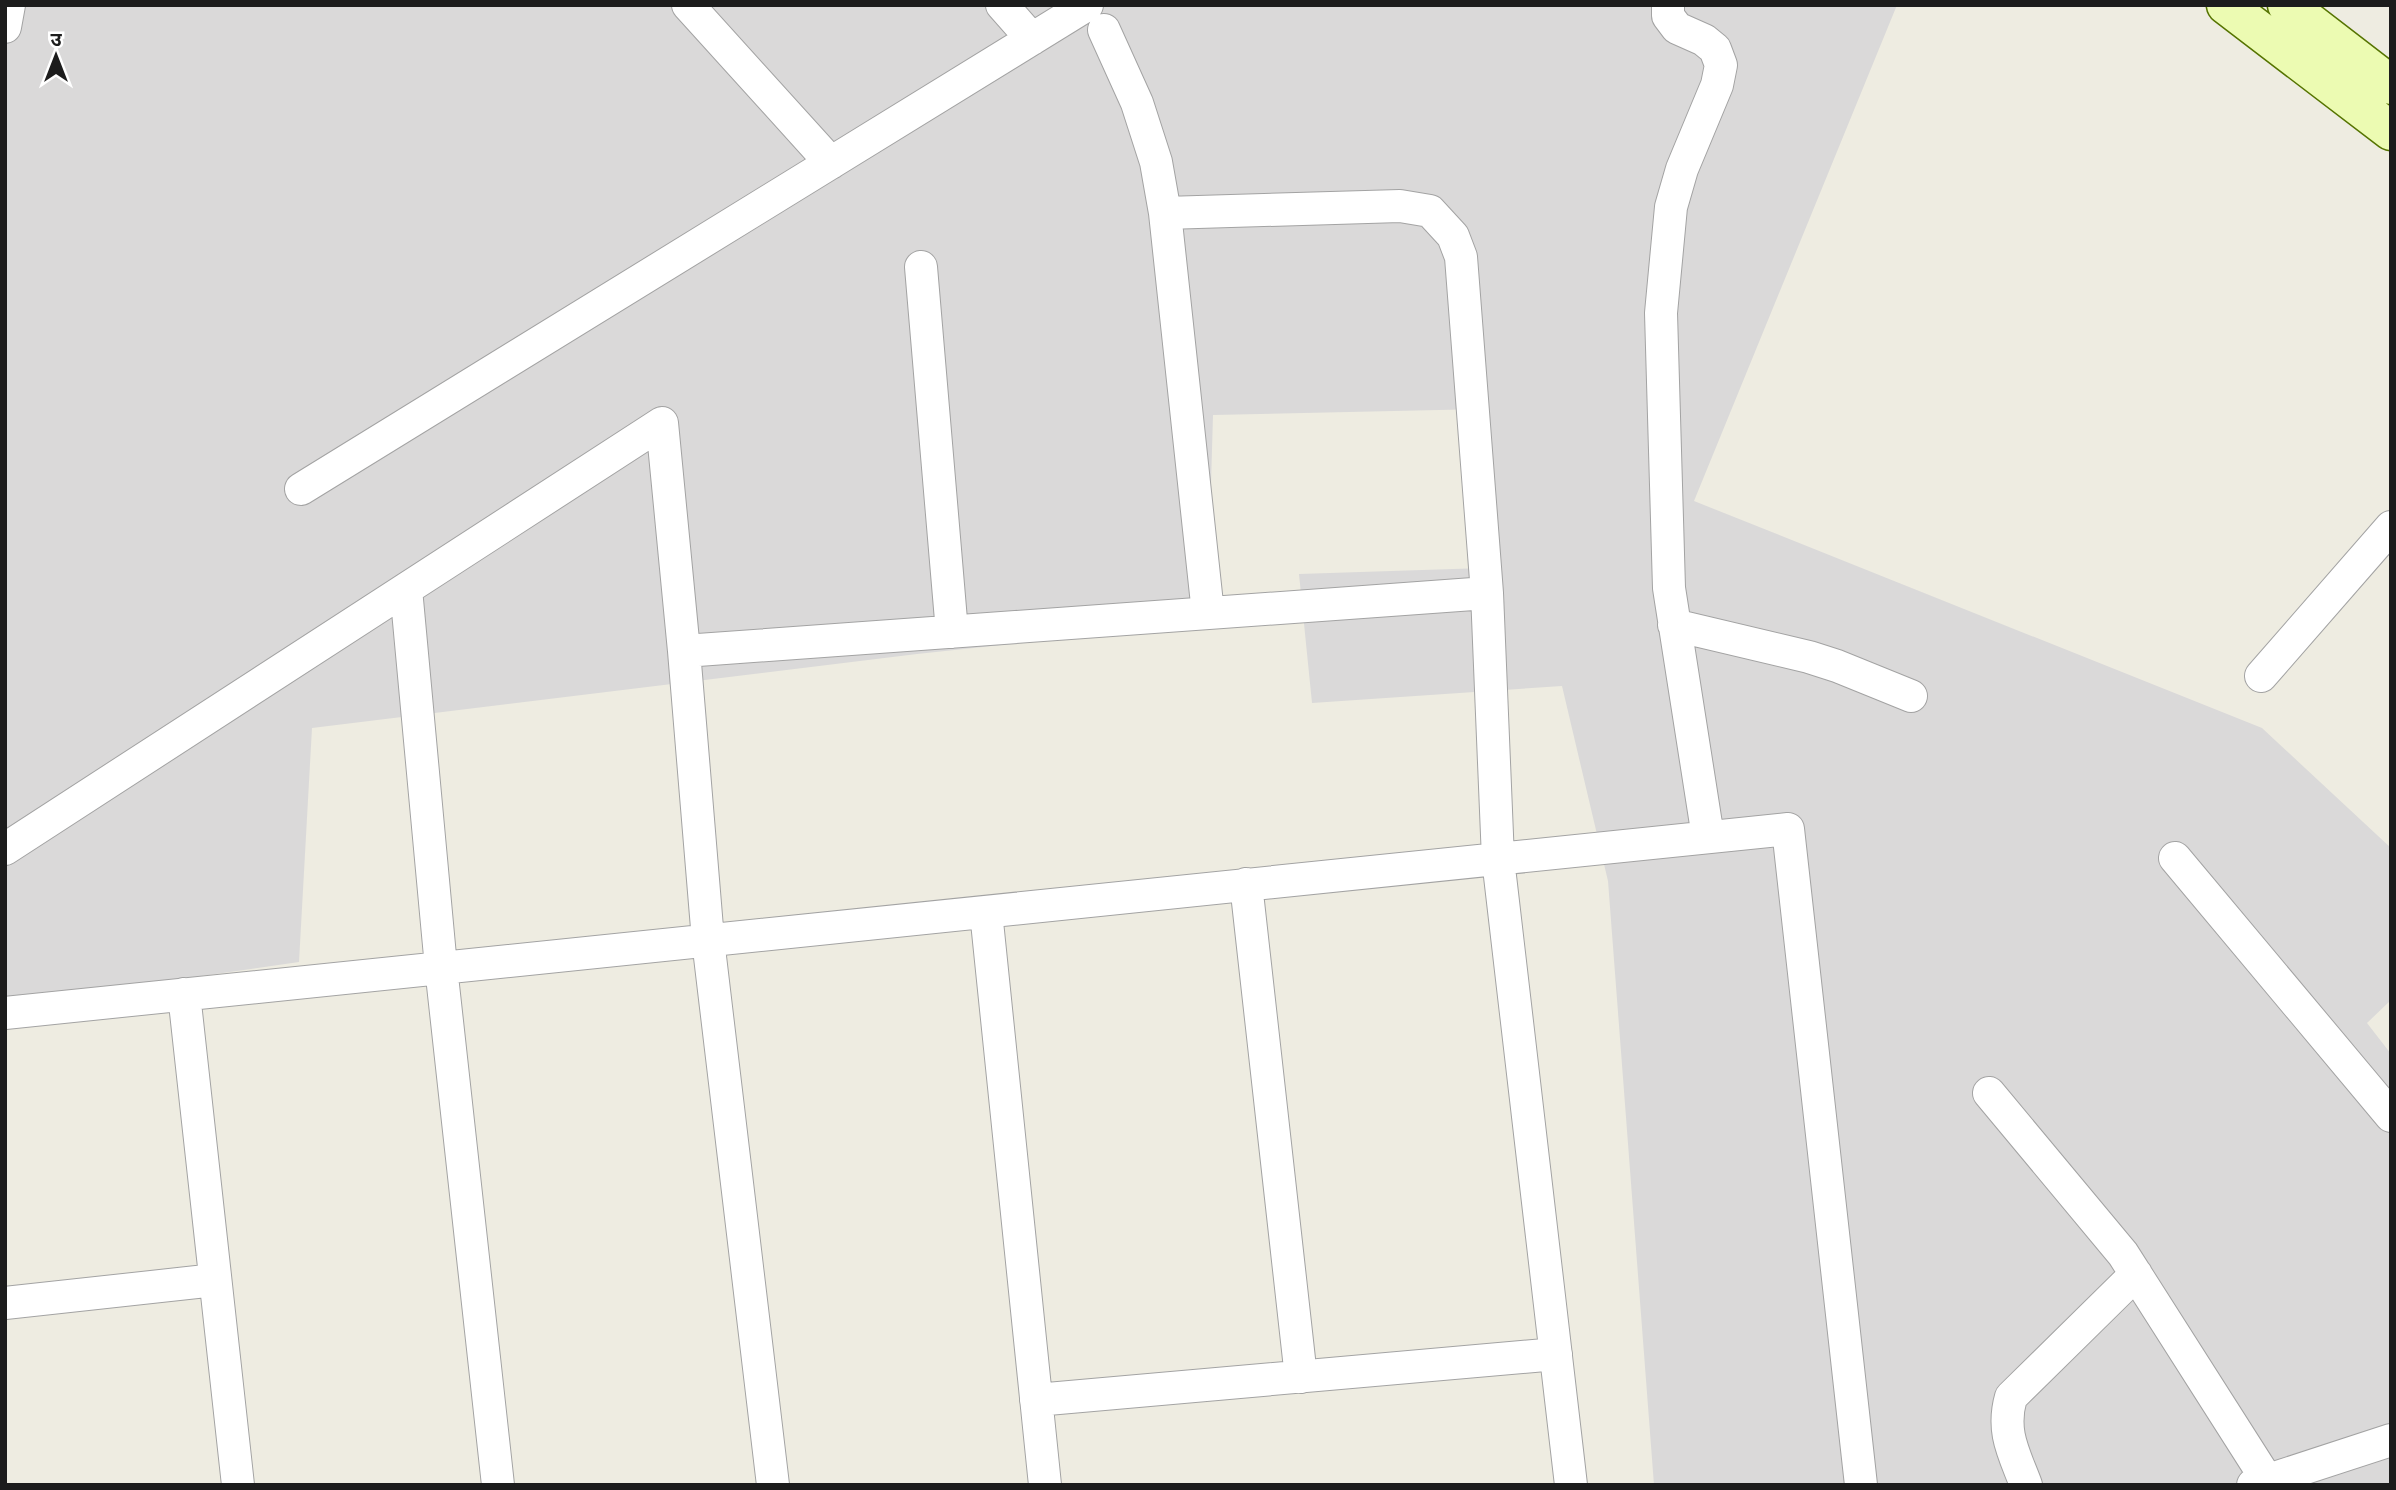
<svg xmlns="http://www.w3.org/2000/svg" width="2396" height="1490" font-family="Cabin,'Noto Sans Devanagari',sans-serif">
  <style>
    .residential { fill: #dad9d9 }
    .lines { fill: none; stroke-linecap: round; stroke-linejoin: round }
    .street-casing { stroke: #a3a3a3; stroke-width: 34 }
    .secondary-casing { stroke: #567401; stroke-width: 41 }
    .street { stroke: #fff; stroke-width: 32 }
    .secondary { stroke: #ecfbb2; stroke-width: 38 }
  </style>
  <rect width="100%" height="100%" fill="#eeece1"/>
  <path class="residential" d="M5,5H1897L1694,501L2262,728L2391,848V1000L2367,1023L2391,1054V1485H1654L1608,881L1562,686L1312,703L1299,574L1484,568V409L1213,415L1207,623L917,654L312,728L299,962L5,1004Z"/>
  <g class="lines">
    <g class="street-casing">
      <path id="street" d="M688,5L831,163
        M1002,5L1032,39
        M1668,5V16L1677,28L1704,40L1715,49L1721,65L1717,85L1682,169L1671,207L1661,313L1669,588L1708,837
        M5,27L9,5
        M1104,30L1137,103L1156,162L1165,213L1208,613
        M1165,213L1400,206L1430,211L1453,236L1461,257L1487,593
        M921,267L952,632
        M301,489L1087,5
        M406,589L441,967L498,1485
        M1674,625L1809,657L1837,666L1911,696
        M2261,676L2391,527
        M5,849L662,423L684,651
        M2175,858L2391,1116
        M1246,884L1301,1377
        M986,912L1045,1485
        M184,994L238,1485
        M5,1013L1788,829L1861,1485
        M1989,1093L2123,1254L2267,1480
        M5,1303L215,1280
        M1036,1400L1556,1354
        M773,1485L708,940L684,651L1487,593L1498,859L1571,1485
        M2026,1485C2014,1453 2001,1432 2011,1397L2136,1274
        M2253,1485L2391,1440"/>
    </g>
    <g class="secondary-casing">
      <path id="secondary" d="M2226,5L2391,131
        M2287,5L2391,85"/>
    </g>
    <use href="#street" class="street"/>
    <use href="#secondary" class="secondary"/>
  </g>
  <rect width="2396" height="1490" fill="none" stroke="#1c1c1c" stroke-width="14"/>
  <g transform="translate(56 56)" stroke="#ffffff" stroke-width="5" paint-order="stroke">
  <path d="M0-5L12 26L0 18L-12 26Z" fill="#1c1c1c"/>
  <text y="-10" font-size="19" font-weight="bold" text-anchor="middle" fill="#1c1c1c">उ</text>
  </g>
</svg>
